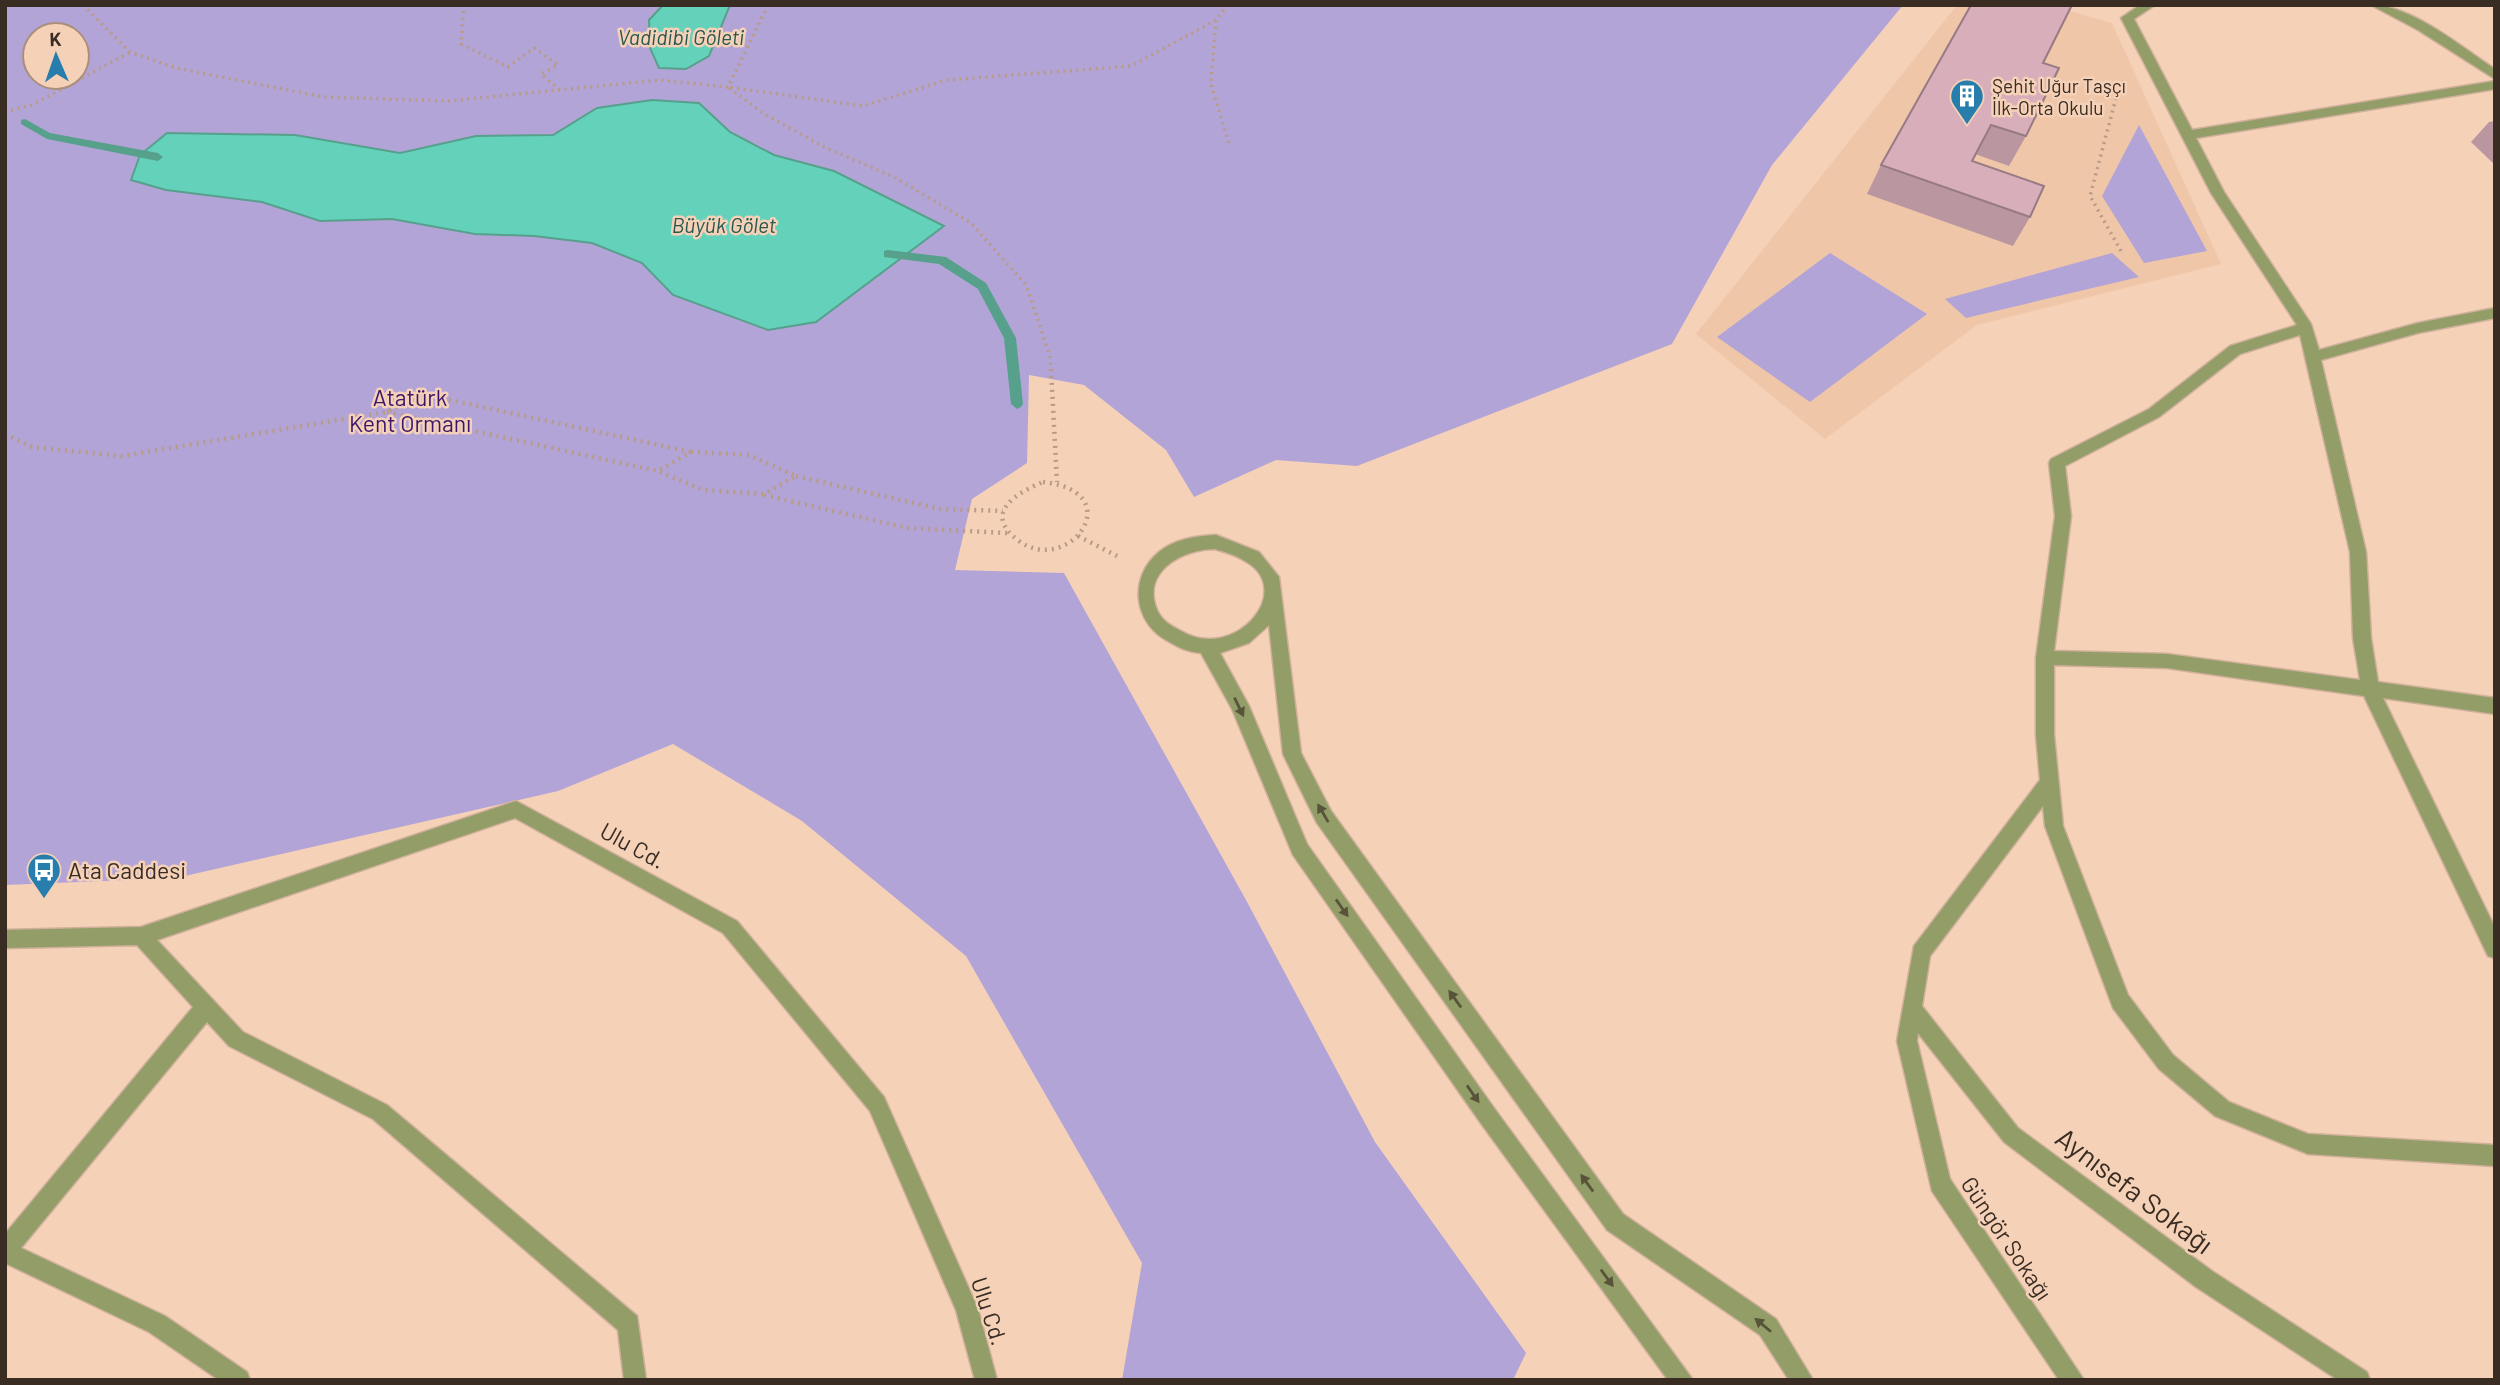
<svg xmlns="http://www.w3.org/2000/svg" width="2500" height="1385" font-family="Barlow,sans-serif">
  <style>
    .built { fill: #efc6a8 }
    .green { fill: #b3a4d8; fill-rule: evenodd }
    .water { fill: #64d1ba; stroke: #57a08c; stroke-width: 2 }
    .lines { fill: none; stroke-linecap: round; stroke-linejoin: round }
    .stream { fill: #57a08c; fill-rule: evenodd }
    .service-casing { stroke: #cfb09a; stroke-width: 3 }
    .minor-casing { stroke: #cfb09a; stroke-width: 3 }
    .path-far1 { stroke: #b89b87; stroke-width: 3.5; stroke-dasharray: 2 4.5; stroke-linecap: butt }
    .path { stroke: #b89b87; stroke-width: 4.5; stroke-dasharray: 2 5; stroke-linecap: butt }
    .service { fill: #929d68; fill-rule: evenodd }
    .minor { fill: #929d68; fill-rule: evenodd }
    .wall { fill: #ba96a1 }
    .building { fill: #d8aebb; stroke: #977a83; stroke-width: 2 }
    .oneway { fill: #58543a }
    .labels { text-anchor: middle; dominant-baseline: central; stroke-width: 5; stroke-linejoin: round; paint-order: stroke }
    .far-poi-label { font-size: 19px; fill: #392c22; stroke: #f5d1b8; text-anchor: start }
    .far-water-label { font-size: 21px; font-style: italic; fill: #28574d; stroke: #f5d1b8 }
    .park-label { font-size: 23px; fill: #3b166a; stroke: #f5d1b8 }
    .street-label { font-size: 23px; fill: #392c22; stroke: #f5d1b8 }
    .poi-label { font-size: 23px; fill: #392c22; stroke: #f5d1b8; text-anchor: start }
    .near-street-label { font-size: 28px; fill: #392c22; stroke: #f5d1b8 }
  </style>
  <rect width="100%" height="100%" fill="#f5d1b8"/>
  <path class="built" d="M1957,5H2049L2112,23L2221,264L1977,325L1825,439L1696,334Z"/>
  <path class="green" d="M5,5H1903L1772,165L1672,344L1357,466L1276,460L1194,497L1166,450L1084,385L1029,375L1027,463L972,499L955,570L1064,573L1246,900L1375,1142L1526,1353L1513,1380H1122L1142,1263L966,956L802,821L673,744L558,791L176,878L5,885ZM35,35H77V77H35Z
    M2139,125L2207,251L2144,263L2102,196Z
    M1830,253L1927,314L1810,402L1717,337Z
    M2112,253L2139,277L1966,318L1945,299Z"/>
  <path class="water" d="M663,5H730L709,56L686,69L659,68L650,48L649,20Z
    M652,100L699,103L730,132L774,155L834,171L944,226L816,322L768,330L673,295L642,263L592,243L534,236L475,234L392,219L320,221L262,202L166,190L131,180L140,155L167,133L295,135L400,153L476,136L553,135L597,108Z"/>
  <g class="lines">
    <path class="stream" d="M25,119L50,133L158,153L163,157L158,161L47,139L21,124V120Z
      M888,250L946,257L986,283L1016,338L1023,404L1021,407L1017,409L1011,404L1004,338L978,289L939,264L884,257V251Z"/>
    <g class="service-casing">
      <path id="service" d="M1216,535L1259,552L1279,577L1301,753L1331,811L1623,1214L1776,1319L1813,1380H1789L1760,1335L1607,1230L1317,823L1283,754L1269,625L1249,643L1220,653L1249,706L1307,844L1494,1108L1693,1380H1668L1480,1122L1293,855L1232,709L1201,653C1187,652 1178,647 1166,640C1133,621 1129,577 1159,552C1175,539 1196,536 1216,535ZM1215,549C1225,552 1236,555 1245,561C1297,590 1235,663 1181,631C1171,626 1162,621 1157,610C1141,571 1183,549 1215,549Z"/>
    </g>
    <g class="minor-casing">
      <path id="minor" d="M2140,5H2155L2134,19L2192,130L2495,81V89L2196,138L2224,192L2311,324L2319,350L2418,323L2495,308V318L2418,333L2321,360L2366,552L2371,638L2378,682L2495,698V714L2383,698L2495,928V958L2488,956L2364,696L2167,668L2054,665V735L2063,826L2128,995L2173,1055L2229,1102L2308,1134L2495,1145V1166L2308,1154L2215,1116L2159,1069L2113,1008L2045,826L2043,806L1930,956L1922,1006L2018,1128L2212,1271L2367,1372L2370,1380H2338L2196,1287L2004,1142L1918,1033L1917,1041L1950,1179L2084,1380H2059L1932,1191L1897,1041L1914,946L2040,780L2036,735V658L2055,516L2049,463L2051,459L2149,409L2230,346L2297,325L2211,193L2121,18ZM2300,335L2350,552L2353,638L2360,680L2167,654L2054,651L2071,516L2065,466L2159,417L2240,354Z
        M2371,5C2412,5 2461,47 2495,69V79L2418,30Z
        M516,801L737,921L884,1097L978,1309L997,1380H975L956,1310L870,1111L723,933L515,818L157,940L243,1032L387,1105L637,1316L646,1380H624L618,1330L373,1119L229,1046L207,1022L21,1248L165,1316L247,1372L250,1380H219L149,1332L5,1263V1234L193,1007L137,945L5,948V930L141,927Z"/>
    </g>
    <path class="path-far1" d="M83,5L130,52L176,68L324,97L448,101L660,80L728,87L768,5
      M464,5L461,44L508,67L534,48L558,65L541,74L561,91
      M1228,5L1216,20L1211,84L1229,144
      M5,112L32,105L130,52
      M2121,251L2090,196L2120,83L2124,82
      M1051,371L1050,356L1026,285L971,223L894,177L824,147L763,113L728,87L863,106L947,80L1131,66L1216,20"/>
    <path class="path" d="M1051,369L1057,482
      M387,412L658,471
      M5,434L32,447L122,456L386,412L427,395L691,452
      M691,452L749,455L796,476L764,494L703,490L658,471Z
      M796,476L940,509L1003,511
      M1043,482C1132,492 1068,577 1019,541C981,513 1017,493 1043,482Z
      M764,495L908,528L1007,533
      M1078,536L1121,558"/>
    <use href="#service" class="service"/>
    <use href="#minor" class="minor"/>
  </g>
  <path class="wall" d="M2043,63L2026,136L2009,166L1975,154L1972,161L2030,217L2013,246L1867,194L1881,165Z
    M2495,121V165L2471,142L2489,122Z"/>
  <path class="building" d="M1971,5H2072L2043,63L2059,68L2026,136L1991,125L1972,161L2044,186L2030,217L1881,165Z"/>
  <defs><path id="oneway-solid" d="M-6-.8H1V-3.2L6.5 0L1 3.2V.8H-6Z" transform="scale(1.75)"/></defs>
  <g class="oneway">
    <use href="#oneway-solid" transform="translate(1239 707) rotate(64)"/>
    <use href="#oneway-solid" transform="translate(1323 813) rotate(-120)"/>
    <use href="#oneway-solid" transform="translate(1342 908) rotate(55)"/>
    <use href="#oneway-solid" transform="translate(1455 999) rotate(-126)"/>
    <use href="#oneway-solid" transform="translate(1473 1094) rotate(55)"/>
    <use href="#oneway-solid" transform="translate(1587 1183) rotate(-126)"/>
    <use href="#oneway-solid" transform="translate(1607 1278) rotate(54)"/>
    <use href="#oneway-solid" transform="translate(1763 1325) rotate(-140)"/>
  </g>
  <defs>
    <g id="building-pin" transform="scale(1.75)"><path d="M0 17L-7.5 6A9.5 9.5 0 1 1 7.5 6Z" fill="#277dac" stroke="#f5d1b8"/><path d="M-4-6H4V6H1V3H-1V6H-4ZM-2.5-4.3h1.7v1.8h-1.7ZM.8-4.3h1.7v1.8H.8ZM-2.5-1h1.7V.8h-1.7ZM.8-1h1.7V.8H.8Z" fill="#fff"/></g>
    <g id="bus-pin" transform="scale(1.75)"><path d="M0 17L-7.5 6A9.5 9.5 0 1 1 7.5 6Z" fill="#277dac" stroke="#f5d1b8"/><path d="M-5-6H5V4H4V6H2V4H-2V6H-4V4H-5ZM-3.5-4V0h7V-4ZM-3.5 1.2v1.5H-2V1.2ZM2 1.2v1.5H3.5V1.2Z" fill="#fff"/></g>
  </defs>
  <g fill-rule="evenodd">
    <use href="#building-pin" x="1967" y="96"/>
    <use href="#bus-pin" x="44" y="870"/>
  </g>
  <g class="labels">
    <g class="far-poi-label">
      <text x="1992" y="85">Şehit Uğur Taşçı<tspan x="1992" dy="22">İlk-Orta Okulu</tspan></text>
    </g>
    <g class="far-water-label">
      <text x="681" y="36">Vadidibi Göleti</text>
      <text x="724" y="224">Büyük Gölet</text>
    </g>
    <g class="park-label">
      <text x="410" y="397">Atatürk<tspan x="410" dy="26">Kent Ormanı</tspan></text>
    </g>
    <g class="street-label">
      <text transform="translate(633 845) rotate(29)">Ulu Cd.</text>
      <text transform="translate(2007 1238) rotate(56)">Güngör Sokağı</text>
      <text transform="translate(990 1311) rotate(72)">Ulu Cd.</text>
    </g>
    <g class="poi-label">
      <text x="68" y="870">Ata Caddesi</text>
    </g>
    <g class="near-street-label">
      <text transform="translate(2135 1190) rotate(37)">Aynısefa Sokağı</text>
    </g>
  </g>
  <rect width="2500" height="1385" fill="none" stroke="#392c22" stroke-width="14"/>
  <g transform="translate(56 56) rotate(358)"><circle r="33" fill="#f5d1b8" stroke="#aa8f7c" stroke-width="2"/>
  <path d="M0-5L12 26L0 18L-12 26Z" fill="#277dac"/>
  <text y="-10" font-size="19" font-weight="bold" text-anchor="middle" fill="#392c22">K</text>
  </g>
</svg>
